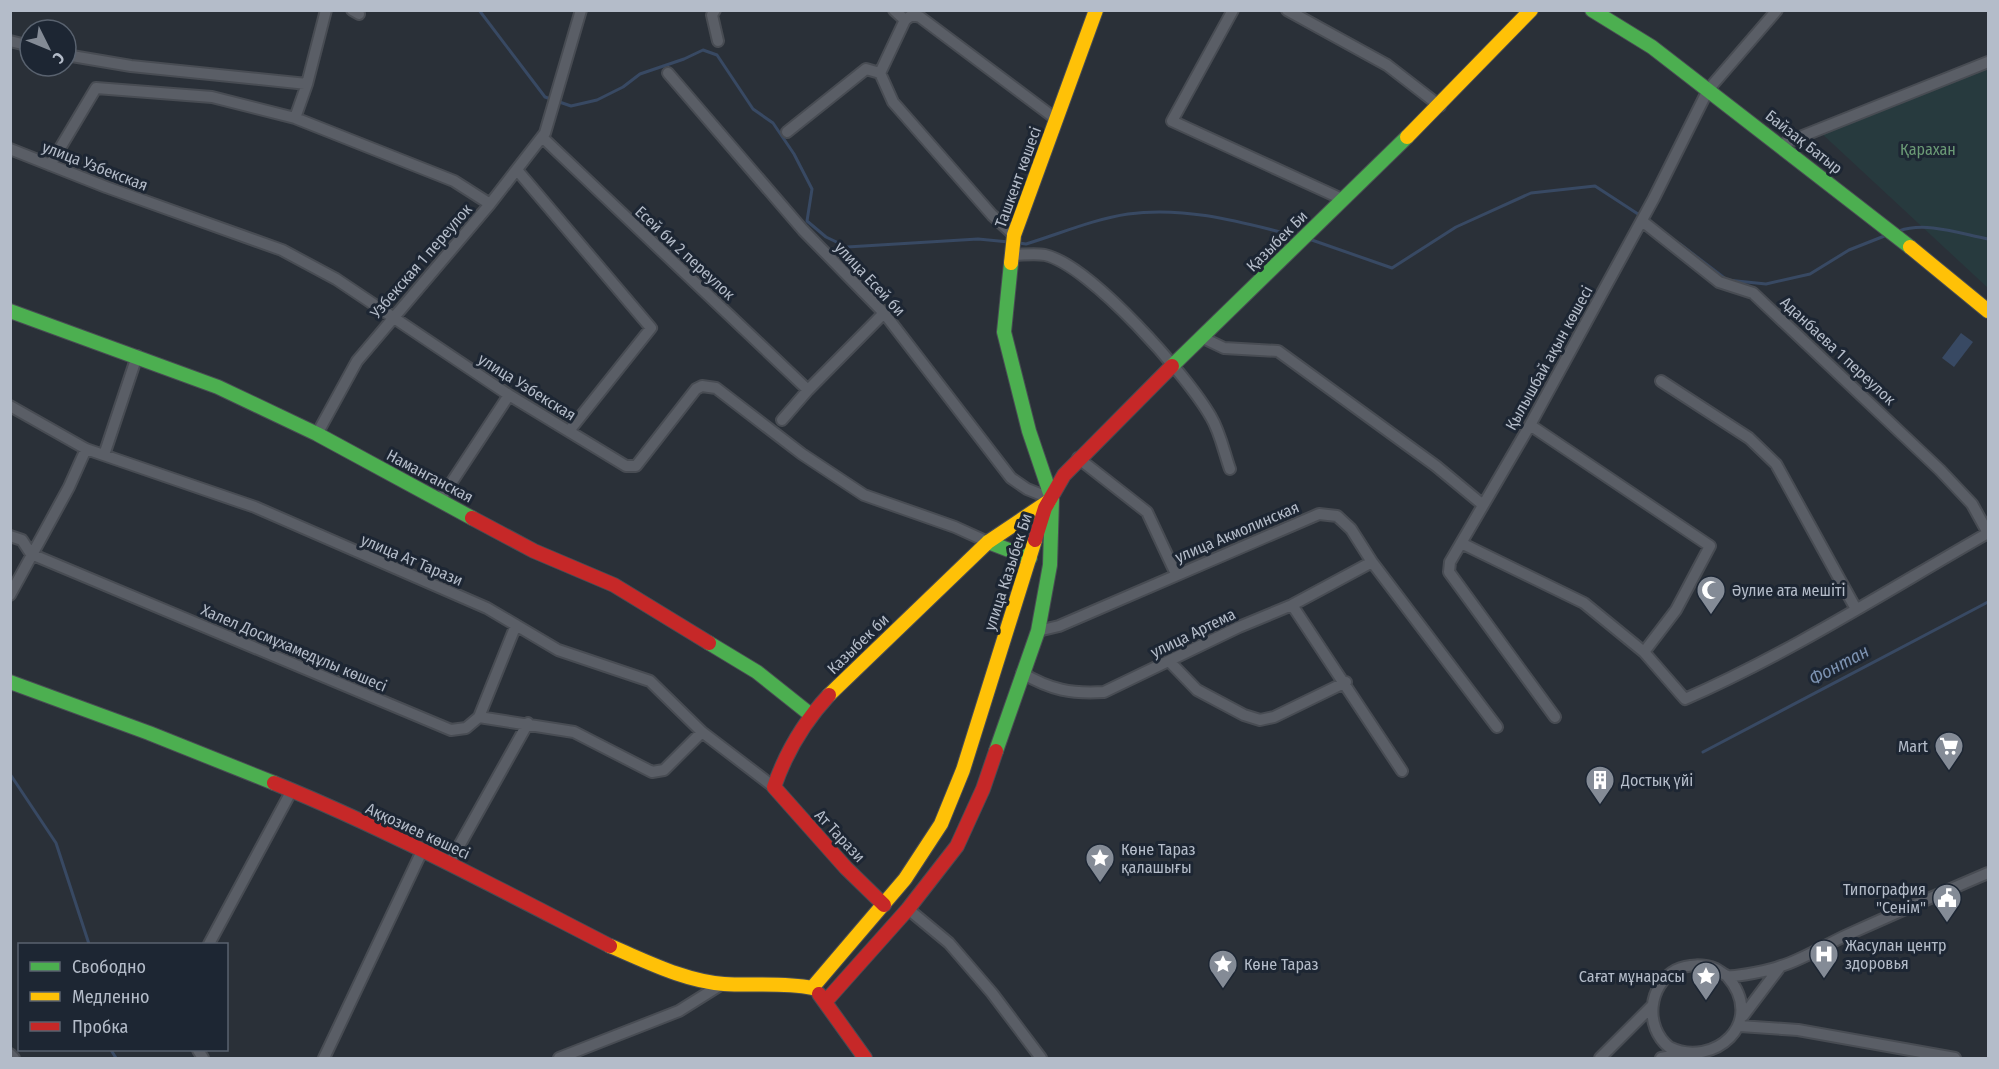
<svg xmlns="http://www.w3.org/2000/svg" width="1999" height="1069" font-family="'Fira Sans Condensed',sans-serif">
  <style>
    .green { fill: #273a3e }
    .water { fill: #384963 }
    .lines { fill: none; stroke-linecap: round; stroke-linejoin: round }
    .stream { stroke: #384963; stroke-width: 3 }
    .street-casing { stroke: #484c53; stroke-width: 14 }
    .fast-casing { stroke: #484c53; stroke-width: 16 }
    .slow-casing { stroke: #484c53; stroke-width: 16 }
    .jam-casing { stroke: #484c53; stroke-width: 16 }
    .street { stroke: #5a5e66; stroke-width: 10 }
    .fast { stroke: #4caf50; stroke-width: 14 }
    .slow { stroke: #ffc107; stroke-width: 14 }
    .jam { stroke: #c62828; stroke-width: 14 }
    .labels { text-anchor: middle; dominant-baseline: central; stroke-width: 6; stroke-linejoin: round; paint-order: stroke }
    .street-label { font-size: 16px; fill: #b4bcc9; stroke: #1d2633 }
    .park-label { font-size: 16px; fill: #6b9a76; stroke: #1d2633 }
    .poi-label { font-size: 16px; fill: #b4bcc9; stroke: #1d2633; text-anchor: start }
    .water-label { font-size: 18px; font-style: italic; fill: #7c92b1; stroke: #1d2633 }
  </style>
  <rect width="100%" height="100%" fill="#2a3038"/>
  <path class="green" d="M1988,58V288L1819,131Z"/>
  <path class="water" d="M1961,333L1973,342L1954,367L1942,358Z"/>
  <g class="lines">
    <path class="stream" d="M479,10L545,97L571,106L597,100L623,87L640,74L684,59L703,50L717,55L753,109L773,123L794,154L812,189L807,221L826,237L847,247L978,239L1009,242
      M1899,231C1926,221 1961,234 1988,239
      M1309,239L1392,268L1456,227L1531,193L1595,186L1641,216
      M1019,243L1026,244C1059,234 1094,219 1128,214C1185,206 1241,222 1296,236
      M1680,244L1727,280L1766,284L1810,274L1849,250L1887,235
      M1703,752L1988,602
      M10,774L56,843L89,944
      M111,1050L116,1058"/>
    <g class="street-casing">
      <path id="street" d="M326,10L307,84L295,118L454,181L490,204
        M352,10L359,14
        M715,10L712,15L718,41
        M1233,10L1172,121L1342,199
        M1287,10L1387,65L1440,106
        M905,20L912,15L920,17L1056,119
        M10,41L30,46
        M66,55L131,66L307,84
        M668,73L803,230L884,313L1011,478L1027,489L1052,499
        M880,73L905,20L894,10
        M787,132L866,69L880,73L893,102L992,215L1014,235
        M542,137L808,390
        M1780,145L1988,62
        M10,149L106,187L282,250L336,279L509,395L626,466H636L696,389L702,386L716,388L802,454L864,495L955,527L988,542
        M50,165L96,88L212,97L295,118
        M517,170L651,328L569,431
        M1642,221L1719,282L1753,293L1940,470L1972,504L1988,533
        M1012,255C1022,255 1035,253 1045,255C1090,265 1188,376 1211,417C1220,432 1224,452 1230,469
        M1203,338L1224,348L1278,351L1436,466L1483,505
        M1661,381L1749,438L1776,464L1856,609
        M10,406L86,449L255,507L487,608L558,650L650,681L702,732L774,787
        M782,420L808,390L884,313
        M1530,425L1710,546L1676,610L1644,652
        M317,434L357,361L490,204L545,133L581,10
        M104,455L137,356
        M1078,458L1147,512L1176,574
        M440,500L509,395
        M10,536L22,540L31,554L451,730L466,728L479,717L516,625
        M1461,543L1584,603L1644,652L1685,699C1790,653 1888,590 1988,533
        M10,595L69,487L86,449
        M1292,605L1402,771
        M1038,631L1059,626L1319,514L1337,516L1351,529L1372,562L1497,727
        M1169,661L1197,690L1244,715L1260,720L1274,717L1346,682
        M1022,673C1051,690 1071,694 1104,692L1239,627L1292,605L1372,562
        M479,717L574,732L652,772L664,770L702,732
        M1555,717L1449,572L1450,562L1530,425L1654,198L1708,90L1777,10
        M449,864L528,723
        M908,909L949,943L992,993L1041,1058
        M209,944L292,790
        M1727,976C1768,1023 1713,1069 1669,1047C1644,1027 1648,985 1676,970C1688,964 1704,964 1716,969C1720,971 1724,975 1728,976C1737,977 1772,970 1781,966C1804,959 1825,945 1847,935C1894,914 1941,893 1988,873
        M1743,1016L1780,967
        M1740,1026L1798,1030L1955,1058
        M198,1050L203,1058
        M10,1054L14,1058
        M324,1058L422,851
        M559,1058L679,1011L722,984
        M1600,1058L1652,1006
        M1661,1058L1682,1054"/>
    </g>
    <g class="fast-casing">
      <path id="fast" d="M1592,10L1652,47L1910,247
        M10,311L218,387L317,434L472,518
        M1172,366L1407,137
        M988,542L1030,558
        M709,643L757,672L811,715
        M10,682L149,733L274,783
        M996,751L1038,631L1050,565L1052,499L1029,431L1004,332L1011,263"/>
    </g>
    <g class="slow-casing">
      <path id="slow" d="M1407,137L1531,10
        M1910,247L1988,311
        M1011,263L1014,235L1096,10
        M829,695L988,542L1049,501
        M610,946C646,961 684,981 724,984C753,986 783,982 812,988
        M812,988L905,879L941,824L963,770L1035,540"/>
    </g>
    <g class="jam-casing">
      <path id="jam" d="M472,518L534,551L614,585L709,643
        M1035,540L1045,508L1064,475L1172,366
        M829,695C804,722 786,752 774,787L846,868L884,905
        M274,783C389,830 499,889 610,946
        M819,994L865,1058
        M826,1001L908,909L957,846L983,789L996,751"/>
    </g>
    <use href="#street" class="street"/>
    <use href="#fast" class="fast"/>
    <use href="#slow" class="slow"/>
    <use href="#jam" class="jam"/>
  </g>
  <defs>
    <g id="mosque-pin" transform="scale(1.5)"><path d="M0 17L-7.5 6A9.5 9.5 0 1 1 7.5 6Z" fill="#848b96" stroke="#1d2633"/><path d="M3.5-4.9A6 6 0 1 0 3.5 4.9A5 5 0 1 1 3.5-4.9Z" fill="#fff"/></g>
    <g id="supermarket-pin" transform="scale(1.5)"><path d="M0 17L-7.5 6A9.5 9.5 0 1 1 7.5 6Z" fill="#848b96" stroke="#1d2633"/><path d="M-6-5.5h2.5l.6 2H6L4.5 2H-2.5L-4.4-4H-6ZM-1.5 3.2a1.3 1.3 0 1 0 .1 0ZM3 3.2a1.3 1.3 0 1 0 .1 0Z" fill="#fff"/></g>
    <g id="building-pin" transform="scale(1.5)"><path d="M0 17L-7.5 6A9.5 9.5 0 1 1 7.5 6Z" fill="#848b96" stroke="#1d2633"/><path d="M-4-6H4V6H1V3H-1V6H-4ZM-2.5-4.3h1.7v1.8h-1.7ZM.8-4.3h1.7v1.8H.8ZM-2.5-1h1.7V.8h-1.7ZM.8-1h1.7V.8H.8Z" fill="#fff"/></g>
    <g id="sight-pin" transform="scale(1.5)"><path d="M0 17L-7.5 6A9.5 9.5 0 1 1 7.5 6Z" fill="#848b96" stroke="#1d2633"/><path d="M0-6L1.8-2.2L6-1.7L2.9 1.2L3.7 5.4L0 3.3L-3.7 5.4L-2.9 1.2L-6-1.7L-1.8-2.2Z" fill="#fff"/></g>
    <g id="civic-pin" transform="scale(1.5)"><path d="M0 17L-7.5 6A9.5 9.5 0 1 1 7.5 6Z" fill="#848b96" stroke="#1d2633"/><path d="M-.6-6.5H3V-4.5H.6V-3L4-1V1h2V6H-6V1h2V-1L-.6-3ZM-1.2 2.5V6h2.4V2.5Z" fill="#fff"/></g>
    <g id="hospital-pin" transform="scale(1.5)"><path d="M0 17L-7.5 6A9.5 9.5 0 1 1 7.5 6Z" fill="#848b96" stroke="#1d2633"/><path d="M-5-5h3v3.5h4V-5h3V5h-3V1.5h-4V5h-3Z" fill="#fff"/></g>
  </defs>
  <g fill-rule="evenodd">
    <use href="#mosque-pin" x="1711" y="590"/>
    <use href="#supermarket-pin" x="1949" y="746"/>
    <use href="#building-pin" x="1600" y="780"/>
    <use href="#sight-pin" x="1100" y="858"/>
    <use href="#civic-pin" x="1947" y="898"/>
    <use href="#hospital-pin" x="1824" y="954"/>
    <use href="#sight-pin" x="1223" y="964"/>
    <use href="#sight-pin" x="1706" y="976"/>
  </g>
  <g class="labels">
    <g class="street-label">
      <text transform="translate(1804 142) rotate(38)">Байзақ Батыр</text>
      <text transform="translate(95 166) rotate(21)">улица Узбекская</text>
      <text transform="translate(1018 177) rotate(-70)">Ташкент көшесі</text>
      <text transform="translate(1277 241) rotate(-45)">Қазыбек Би</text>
      <text transform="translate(685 253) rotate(43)">Есей би 2 переулок</text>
      <text transform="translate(421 261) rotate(-49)">Узбекская 1 переулок</text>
      <text transform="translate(870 279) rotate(47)">улица Есей би</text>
      <text transform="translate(1838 351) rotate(43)">Аданбаева 1 переулок</text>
      <text transform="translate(1549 358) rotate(-61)">Қылышбай ақын көшесі</text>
      <text transform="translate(527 387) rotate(32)">улица Узбекская</text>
      <text transform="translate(430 476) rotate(28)">Наманганская</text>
      <text transform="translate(1237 532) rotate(-23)">улица Акмолинская</text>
      <text transform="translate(412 560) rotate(23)">улица Ат Тарази</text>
      <text transform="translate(1008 572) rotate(-72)">улица Казыбек Би</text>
      <text transform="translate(1193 633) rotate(-26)">улица Артема</text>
      <text transform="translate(858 644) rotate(-44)">Казыбек би</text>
      <text transform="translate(294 648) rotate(23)">Халел Досмұхамедұлы көшесі</text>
      <text transform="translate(418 831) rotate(25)">Аққозиев көшесі</text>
      <text transform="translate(840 836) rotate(47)">Ат Тарази</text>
    </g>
    <g class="park-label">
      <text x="1928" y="149">Қарахан</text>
    </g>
    <g class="poi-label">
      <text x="1732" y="590">Әулие ата мешіті</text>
      <text x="1928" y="746" text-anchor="end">Mart</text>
      <text x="1621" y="780">Достық үйі</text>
      <text x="1121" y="849">Көне Тараз<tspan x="1121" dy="18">қалашығы</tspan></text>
      <text x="1926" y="889" text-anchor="end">Типография<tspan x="1926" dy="18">"Сенім"</tspan></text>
      <text x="1845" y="945">Жасулан центр<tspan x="1845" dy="18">здоровья</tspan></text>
      <text x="1244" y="964">Көне Тараз</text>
      <text x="1685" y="976" text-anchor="end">Сағат мұнарасы</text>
    </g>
    <g class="water-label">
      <text transform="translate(1839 665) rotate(-28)">Фонтан</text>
    </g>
  </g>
  <rect width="1999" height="1069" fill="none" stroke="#b4bcc9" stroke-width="24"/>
  <rect x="18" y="943" width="210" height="108" fill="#1d2633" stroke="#59626f" stroke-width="1.5"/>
  <rect x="30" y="962" width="30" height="9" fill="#4caf50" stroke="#59626f" stroke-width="1.5"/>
  <text x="72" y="973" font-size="18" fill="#b4bcc9">Свободно</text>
  <rect x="30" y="992" width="30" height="9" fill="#ffc107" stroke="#59626f" stroke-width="1.5"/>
  <text x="72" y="1003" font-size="18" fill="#b4bcc9">Медленно</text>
  <rect x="30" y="1022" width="30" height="9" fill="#c62828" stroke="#59626f" stroke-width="1.5"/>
  <text x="72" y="1033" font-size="18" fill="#b4bcc9">Пробка</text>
  <g transform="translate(48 48) rotate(133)"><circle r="28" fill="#1d2633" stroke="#59626f" stroke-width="1.5"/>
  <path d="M0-4.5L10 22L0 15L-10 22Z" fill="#848b96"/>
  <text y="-9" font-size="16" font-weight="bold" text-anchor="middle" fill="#b4bcc9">С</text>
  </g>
</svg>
